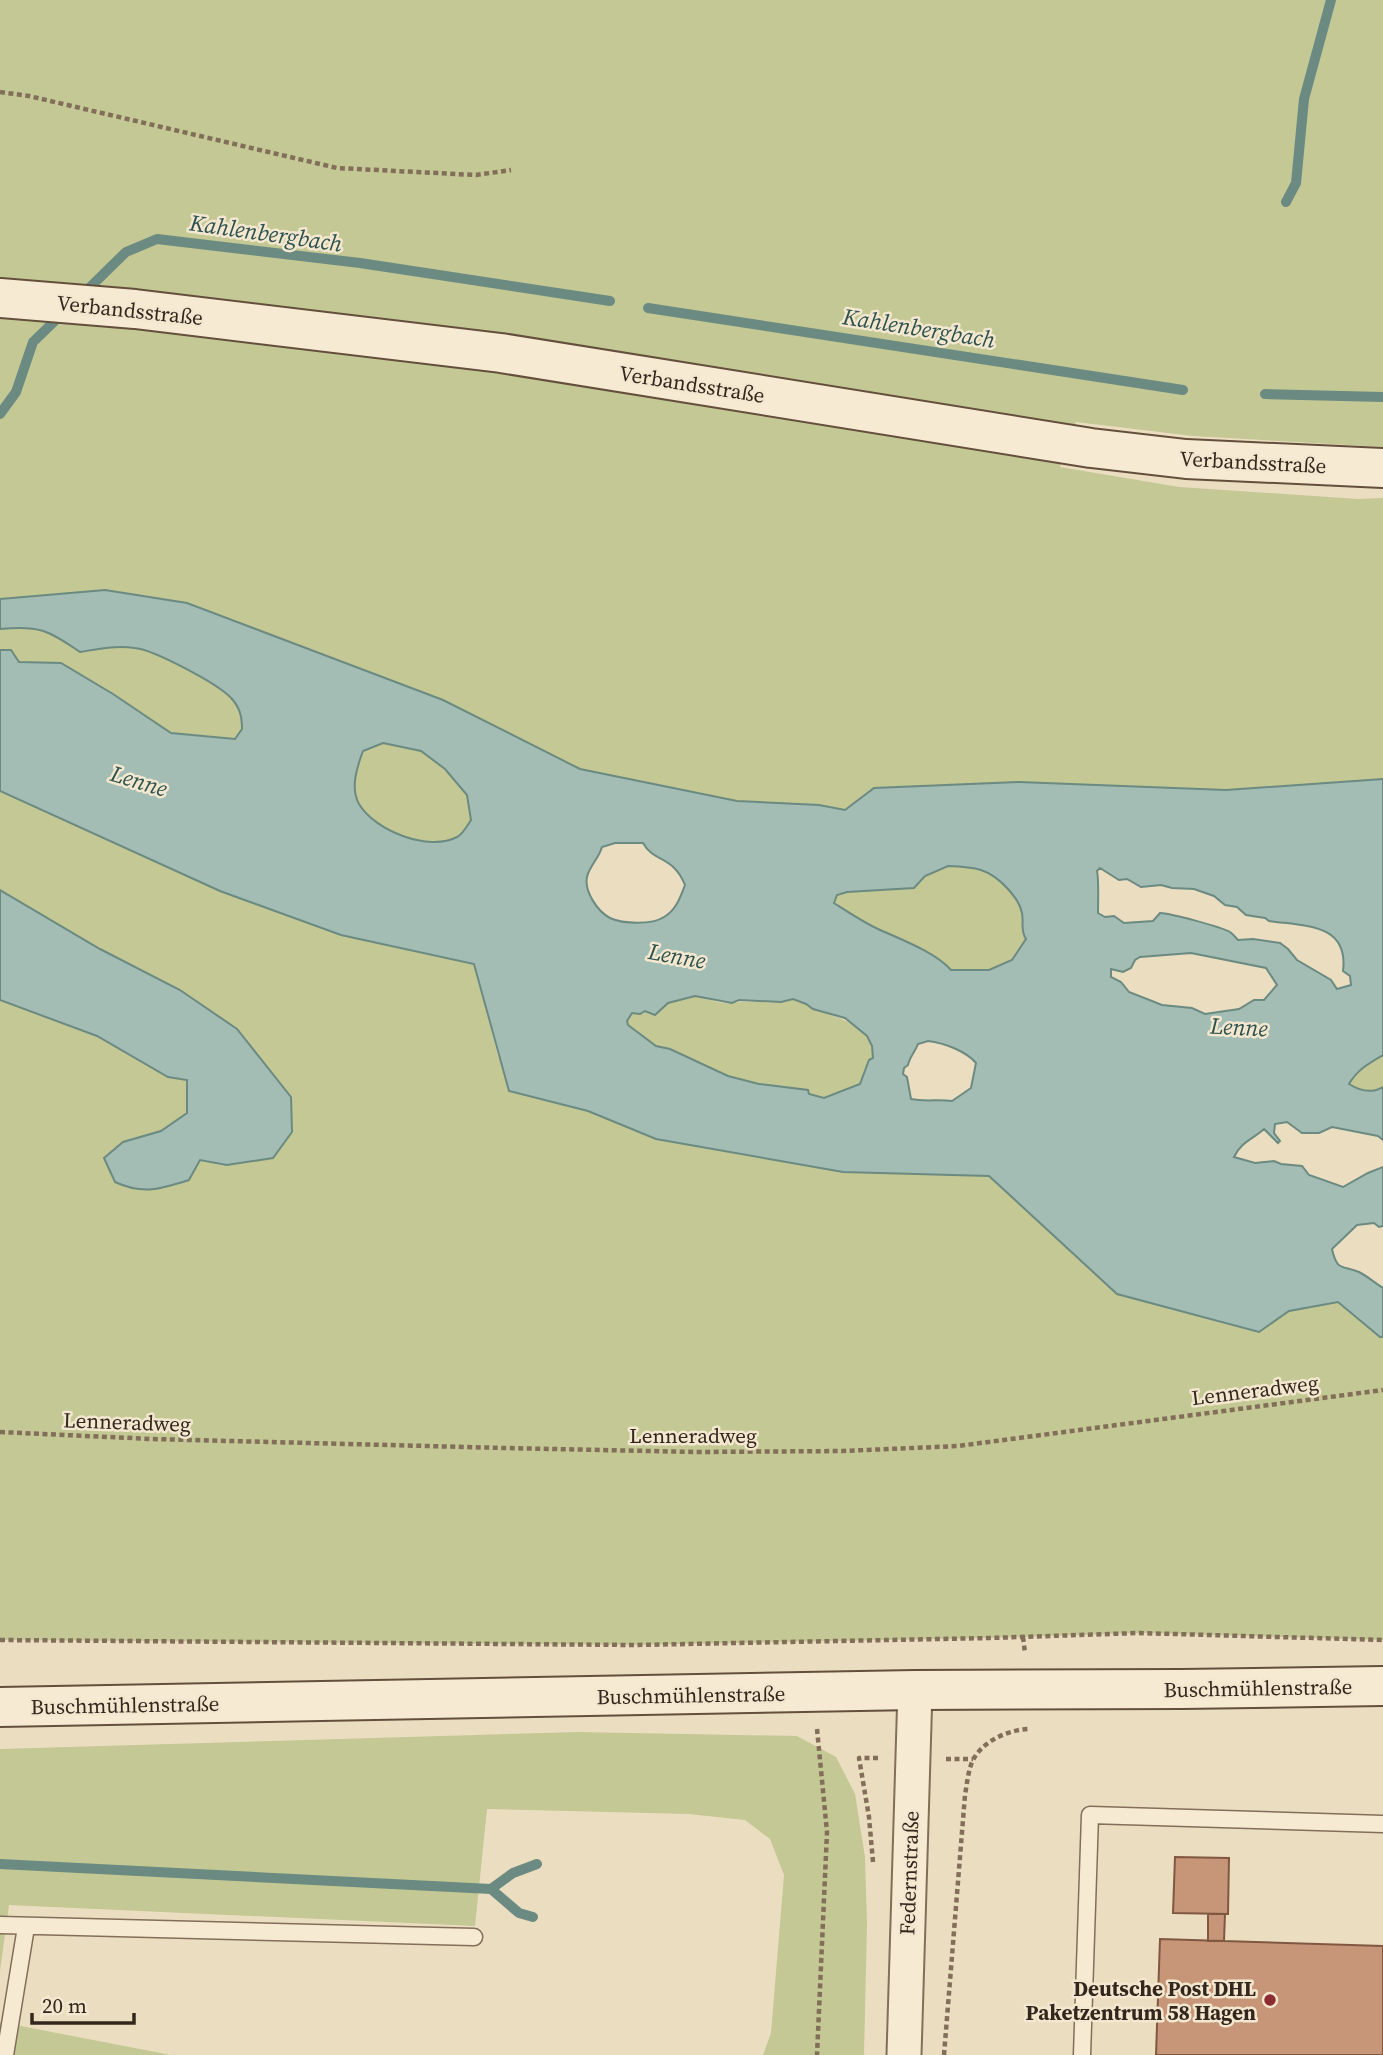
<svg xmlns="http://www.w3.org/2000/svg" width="1383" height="2055" font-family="'Source Serif 4',serif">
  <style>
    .green { fill: #c3c895 }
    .water { fill: #a3bdb4; stroke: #6b8a81; stroke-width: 2; fill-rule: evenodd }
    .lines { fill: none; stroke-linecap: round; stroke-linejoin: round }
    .stream { stroke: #6b8a81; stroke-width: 10 }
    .building { fill: #c79678; stroke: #805841; stroke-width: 2 }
    .lane-casing { stroke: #836e59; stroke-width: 19 }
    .street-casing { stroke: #836e59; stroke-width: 37 }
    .secondary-casing { stroke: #644f3d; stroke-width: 42 }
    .path { stroke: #836e59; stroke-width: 4.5; stroke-dasharray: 5 3.5; stroke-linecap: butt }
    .lane { stroke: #f6ead3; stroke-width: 16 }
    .street { stroke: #f6ead3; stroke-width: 33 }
    .secondary { stroke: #f6ead3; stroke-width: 38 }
    .poi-dot { fill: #8e2d31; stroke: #f3e7cf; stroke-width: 2.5 }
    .labels { text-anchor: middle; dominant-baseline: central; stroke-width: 5; stroke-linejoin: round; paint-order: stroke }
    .street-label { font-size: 21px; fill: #33271d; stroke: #f3e7cf }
    .poi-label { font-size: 21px; font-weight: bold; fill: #33271d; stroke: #f3e7cf; text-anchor: end }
    .water-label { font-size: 23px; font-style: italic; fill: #2d524e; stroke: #f3e7cf }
  </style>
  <rect width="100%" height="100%" fill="#ebddc0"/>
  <path class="green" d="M0,0H1383V447L1193,436L1076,422L1060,467L1179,487L1358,499L1383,498V779L1226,790L1019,782L874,788L845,810L819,805L737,801L580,769L443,700L187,603L105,590L0,599Z
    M27,626L51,633L80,652C98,649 116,645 135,648C154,650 219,684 232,699C240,708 241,717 242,729L235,739L171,733L113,694L61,663L19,662L11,650H0V629Z
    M383,743L421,751L445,769L467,795L471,820C467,826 463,834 457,837C429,851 375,831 359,804C350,788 357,767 363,751Z
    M0,791L220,891L341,935L474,964L498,1056L588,1111L656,1139L843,1172L989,1176L1117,1294L1259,1332L1289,1311L1338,1301L1380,1337H1383V1640L1139,1633L990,1638L636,1645L0,1640V1000L97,1036L168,1077L188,1080L187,1113L161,1131L123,1142L227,1165L273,1158L292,1132L291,1097L237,1029L180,990L100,949L0,890Z
    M948,866C976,867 989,868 1008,889C1014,896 1020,903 1022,913C1024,923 1020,930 1026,939L1012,960L989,970H951C935,952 899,938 878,929C863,922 848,912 834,903L837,895L847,892L888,890Z
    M695,996C706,998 722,1005 732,1003C751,1000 763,1003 781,1002C784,1001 788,1000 792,999C801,999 808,1007 816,1010C842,1019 871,1025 873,1058L869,1060L860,1084L824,1098L808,1094V1090L759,1084L728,1076L670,1049L656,1046L628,1025L627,1021L632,1013L644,1011L655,1014L668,1003Z
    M1383,1055V1087C1371,1094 1361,1090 1349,1084C1357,1070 1369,1063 1383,1055Z
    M578,1732L797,1736L836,1757L855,1794L865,1857L867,1925L864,2055H763L771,2033L784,1875L770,1839L745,1820L689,1814L487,1809L475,1926L9,1905L0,1971V1749Z
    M0,2022L171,2055H0Z"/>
  <path class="water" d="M105,590L187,603L443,700L580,769L737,801L819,805L845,810L874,788L1019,782L1226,790L1383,779V1055C1369,1063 1357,1070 1349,1084C1360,1091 1371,1094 1383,1087V1140L1378,1136L1332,1127L1319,1133H1302L1287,1122L1275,1124L1274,1133L1280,1141L1278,1143L1264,1129C1253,1139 1241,1142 1234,1157L1255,1163L1274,1161L1281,1164L1302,1166L1309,1175L1343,1187L1368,1173L1383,1167V1226L1379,1227L1374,1223L1357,1225L1332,1249C1337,1271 1341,1265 1359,1272C1367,1276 1375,1283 1383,1288V1337H1380L1338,1302L1289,1311L1259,1332L1117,1294L989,1176L843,1172L656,1139L588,1111L509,1091L474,964L341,935L220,891L0,791V650H11L19,662L61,663L113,694L171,733L235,739L242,729C242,717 240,708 232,699C219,684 154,650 135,648C116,645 98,649 80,652C48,630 39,625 0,629V599ZM383,743L421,751L445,769L467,795L471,820C467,826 463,834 457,837C429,852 375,831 359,804C350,788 357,767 363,751ZM615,843H643C654,863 673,855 685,885C680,898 676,910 664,917C652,925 623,924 610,918C597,911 584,891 587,877C589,867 599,858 602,847ZM948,866C975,867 989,868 1008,889C1014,896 1020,903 1022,913C1024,923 1020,930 1026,939L1012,960L989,970H951C935,952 900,939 878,929C863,922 848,912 834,903L837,895L847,892L914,888L925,876ZM1100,868L1119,880L1127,879L1141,887L1161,885L1172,888L1194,889L1214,896L1225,905L1237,907L1246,915L1265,918L1269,921C1304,926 1349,923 1343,971L1350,976L1351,985L1337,989L1331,980L1297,960L1288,949L1280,943L1253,939L1238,940C1235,937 1234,935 1230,932C1222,927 1169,913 1160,913L1153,921L1124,923L1114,916L1105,917L1098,913C1098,903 1099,880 1097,871ZM1191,953L1266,968L1277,985L1264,1000H1254L1239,1009L1205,1014L1192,1008L1162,1005L1129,992L1121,982L1111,977V969L1123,972L1131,968L1135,960L1140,957ZM695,996L732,1003L739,1000L781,1002L793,999L806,1004L813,1009L845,1018L867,1036L872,1046L873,1058L869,1060L860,1084L824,1098L809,1094L808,1090L759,1084L728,1076L670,1049L656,1046L628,1025L627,1021L632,1013L640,1014L645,1011L655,1015L668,1003ZM928,1041C944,1043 966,1051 976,1063L971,1088L952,1101C938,1099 925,1102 911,1099L907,1077L903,1074L904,1068L908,1065C910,1056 915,1052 918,1044Z
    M0,890L100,949L180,990L237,1029L291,1097L292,1132L273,1158L227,1165L200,1160L189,1180C161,1189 143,1195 115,1182L104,1158L123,1142L161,1131L187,1113V1080L168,1077L97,1036L0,1000Z"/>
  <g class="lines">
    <path class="stream" d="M1286,202L1296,183L1304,99L1331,0
      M81,296L126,252L157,239L360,263L610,301
      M648,308L1183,390
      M1265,394L1383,397
      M0,414L16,392L33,342L64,312
      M0,1864L491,1889L513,1873L537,1864
      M491,1889L519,1913L533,1917"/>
  </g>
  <path class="building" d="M1175,1857L1229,1858L1228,1914L1173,1913Z
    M1208,1914H1225L1224,1941H1208Z
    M1160,1939L1383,1946V2055H1156Z"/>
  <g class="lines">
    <g class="lane-casing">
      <path id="lane" d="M0,1925L474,1937
        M5,2055L26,1927
        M1082,2055L1090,1815L1383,1824"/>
    </g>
    <g class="street-casing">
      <path id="street" d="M904,2055L915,1690"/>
    </g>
    <g class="secondary-casing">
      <path id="secondary" d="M0,298L135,309L501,353L1091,448L1186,459L1383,468
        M0,1707L915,1690L1182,1689L1383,1686"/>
    </g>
    <path class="path" d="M0,92L29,96L337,168L476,175L511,170
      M0,1432L152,1439L505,1448L697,1452L843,1451L958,1446L1383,1390
      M1023,1637L1025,1653
      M0,1640L636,1645L990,1638L1139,1633L1383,1640
      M817,1729L827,1832L817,2055
      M946,1759H973
      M873,1862L869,1817L859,1758H881
      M944,2055L965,1795C967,1784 968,1772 972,1762C981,1742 1007,1730 1028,1729"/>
    <use href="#lane" class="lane"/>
    <use href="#street" class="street"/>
    <use href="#secondary" class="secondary"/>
  </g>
  <circle class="poi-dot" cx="1270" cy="2000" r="7"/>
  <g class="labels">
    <g class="street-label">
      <text transform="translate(130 310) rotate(6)">Verbandsstraße</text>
      <text transform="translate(692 384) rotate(9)">Verbandsstraße</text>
      <text transform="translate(1253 462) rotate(3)">Verbandsstraße</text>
      <text transform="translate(1255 1390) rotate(-7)">Lenneradweg</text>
      <text transform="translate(127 1422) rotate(2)">Lenneradweg</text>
      <text x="693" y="1435">Lenneradweg</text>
      <text transform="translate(1258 1688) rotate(-1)">Buschmühlenstraße</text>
      <text transform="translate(691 1695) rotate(-1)">Buschmühlenstraße</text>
      <text transform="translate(125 1705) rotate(-1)">Buschmühlenstraße</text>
      <text transform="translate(909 1873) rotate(-88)">Federnstraße</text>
    </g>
    <g class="poi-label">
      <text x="1256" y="1988">Deutsche Post DHL<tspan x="1256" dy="24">Paketzentrum 58 Hagen</tspan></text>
    </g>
    <g class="water-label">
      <text transform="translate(266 233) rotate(8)">Kahlenbergbach</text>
      <text transform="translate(919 328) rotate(9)">Kahlenbergbach</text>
      <text transform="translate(139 781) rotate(17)">Lenne</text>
      <text transform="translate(677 956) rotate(10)">Lenne</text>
      <text transform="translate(1239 1027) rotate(3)">Lenne</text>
    </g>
  </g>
  <path d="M32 2013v10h102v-10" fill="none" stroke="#33271d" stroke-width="3.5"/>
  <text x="42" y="2013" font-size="21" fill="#33271d" stroke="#f3e7cf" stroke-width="5" paint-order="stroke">20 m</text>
</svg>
